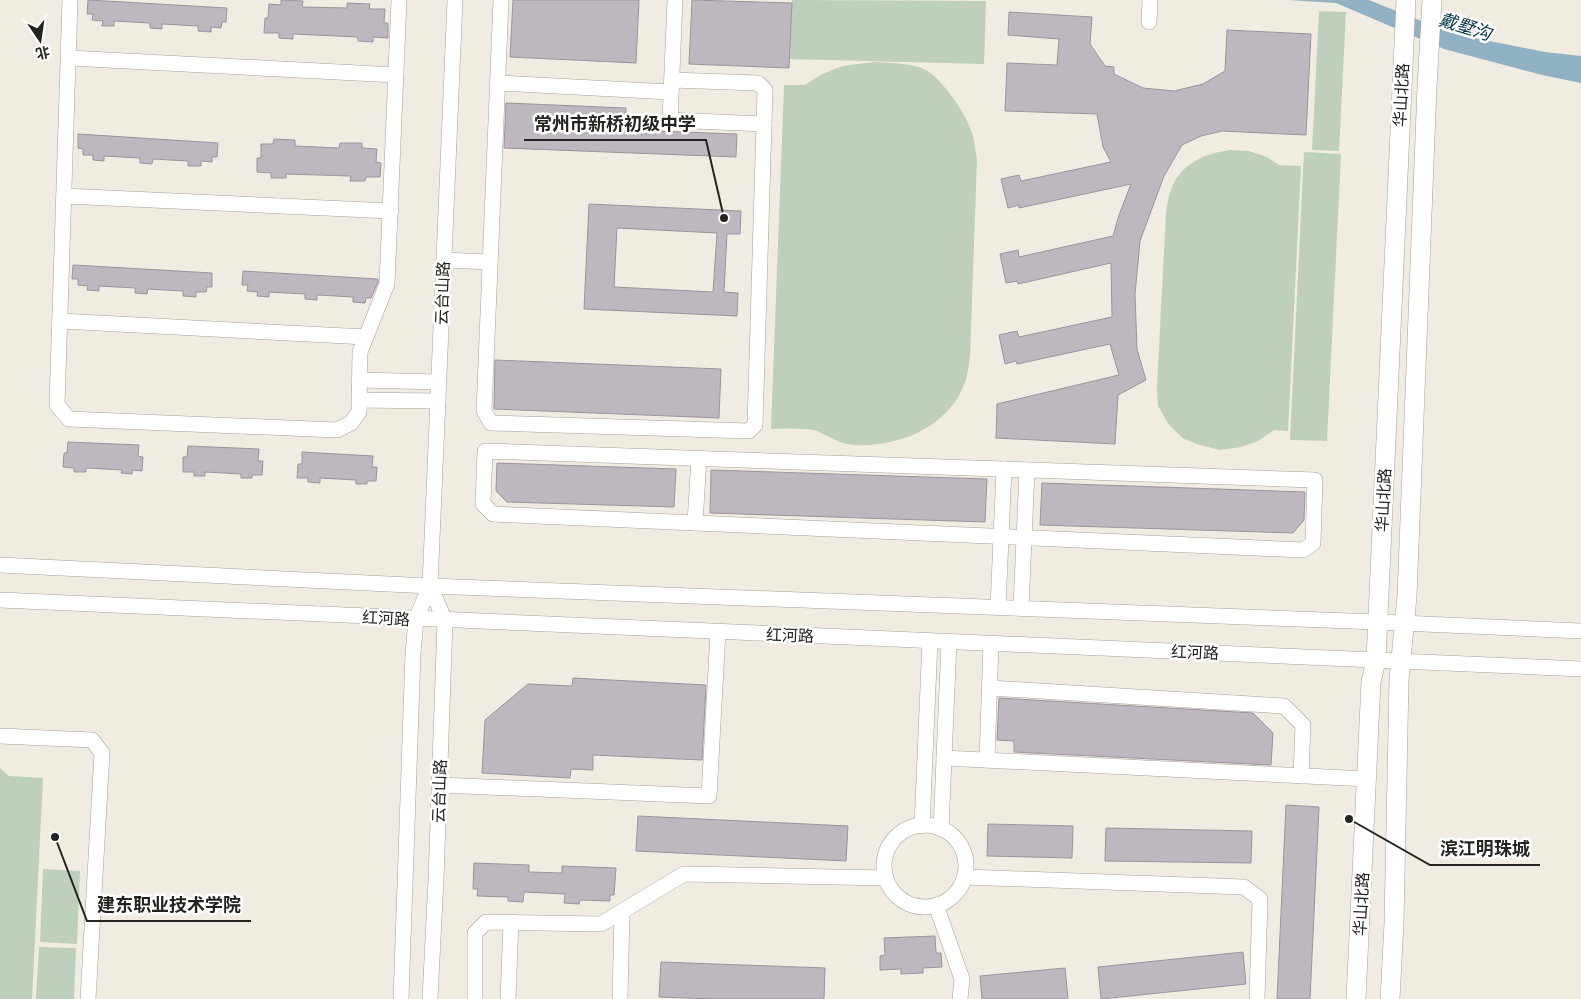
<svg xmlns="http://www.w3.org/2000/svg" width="1581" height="999" font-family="'Fira Sans','Noto Sans SC',sans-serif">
<rect width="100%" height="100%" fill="#f0ece1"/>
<!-- green -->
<g fill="#becfbd">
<polygon points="792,0 986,1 984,64 790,59"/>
<polygon points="1319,11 1346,12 1339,151 1312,150"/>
<path d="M 874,62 C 890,63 909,63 924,69 C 941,77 967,115 972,133 C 975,142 975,151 977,160 L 970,356 C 969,364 968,374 965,382 C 950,427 897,448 853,445 C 840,444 828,436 817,431 C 809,428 782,429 771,429 L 784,85 L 805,85 L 822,74 L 843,66 Z"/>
<path d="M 1231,150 L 1249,151 L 1267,157 L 1279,165 L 1301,166 L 1288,431 L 1274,430 L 1258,441 L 1241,447 L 1220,450 L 1200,445 L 1184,439 L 1169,425 L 1158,406 L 1157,386 L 1166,213 C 1167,206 1168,197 1171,190 C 1179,164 1206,153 1231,150 Z"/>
<polygon points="1304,152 1341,154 1327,441 1290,440"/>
<polygon points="0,768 9,776 43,778 32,999 0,999"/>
<polygon points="43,869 80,871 77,944 40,942"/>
<polygon points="39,947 76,948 74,999 36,999"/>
</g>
<!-- water -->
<polygon fill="#90b1c3" points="1289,0 1369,0 1446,31 1459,35 1545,52 1581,56 1581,83 1542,75 1444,49 1336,3"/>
<!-- building -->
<g fill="#bfb7c0" stroke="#9b939c" fill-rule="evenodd">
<polygon points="88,0 227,8 226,22 222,22 221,28 211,27 211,32 198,31 198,26 162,24 162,29 150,28 150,23 114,21 114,26 102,26 103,21 92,20 93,14 87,14"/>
<polygon points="281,0 303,1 302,7 347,8 347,3 370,4 369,9 385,9 384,23 388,23 388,38 373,37 373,42 358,41 358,37 293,34 293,39 279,38 279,33 264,33 265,18 268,18 269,4 281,5"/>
<polygon points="513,0 639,0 636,63 510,57"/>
<polygon points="692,0 792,3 789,68 689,64"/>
<polygon points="1009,12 1092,17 1090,44 1105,66 1114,67 1114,74 1143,88 1174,91 1203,84 1225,71 1227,30 1311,34 1306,135 1222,131 1201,136 1182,145 1164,176 1140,241 1135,294 1137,349 1146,380 1118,395 1115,444 996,438 997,404 1119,375 1110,344 1017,364 1016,361 1005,364 999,335 1017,331 1019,337 1112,317 1111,263 1018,284 1017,281 1006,283 1000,254 1018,250 1019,257 1113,236 1119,215 1131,184 1019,208 1019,205 1008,208 1001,179 1019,175 1021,181 1111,162 1103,147 1097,114 1005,111 1007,63 1057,65 1059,39 1008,35"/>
<polygon points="506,103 626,108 625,130 737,134 736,157 504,148"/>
<polygon points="78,134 218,143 217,157 212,157 212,162 201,161 201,166 188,166 188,161 153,159 152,164 140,163 140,158 104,156 104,161 93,160 93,155 83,155 83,149 78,148"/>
<polygon points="274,139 295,140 295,146 339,148 340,143 362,143 362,148 377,149 376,162 381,163 380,177 366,177 365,181 350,181 351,176 286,174 286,178 271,178 271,173 257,172 257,158 261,158 261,144 273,144"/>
<path d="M 589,204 L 741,211 L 740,234 L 727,234 L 724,292 L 738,293 L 737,316 L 584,309 ZM 617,228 L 717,233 L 713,292 L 614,287 Z"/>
<polygon points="73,265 212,273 212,287 207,287 206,292 196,292 196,297 183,296 183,291 148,289 147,294 135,293 135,288 99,286 99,291 87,290 88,286 78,285 78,279 72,279"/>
<polygon points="243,271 378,279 378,282 371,298 366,298 365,303 353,302 353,297 317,295 317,300 305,299 305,294 269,292 269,297 257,296 258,292 247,291 248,285 242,285"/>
<polygon points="495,360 721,369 719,418 494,409"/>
<polygon points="68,442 139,445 138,456 143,457 142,471 132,470 132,474 121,473 122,470 86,468 86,472 74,472 74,468 63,467 64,453 67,453"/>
<polygon points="188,446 259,449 258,461 263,461 262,475 252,475 252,478 241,478 241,474 205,472 205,476 194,476 194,472 183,472 183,457 187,457"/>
<polygon points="302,452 373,456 372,467 377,467 376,481 367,481 367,484 356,484 356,480 320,478 320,483 308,482 308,478 297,478 298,464 302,464"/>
<polygon points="497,463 676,469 674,507 507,502 496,491"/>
<polygon points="711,470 987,479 985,522 710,513"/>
<polygon points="1042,483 1305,492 1304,520 1293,533 1040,525"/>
<polygon points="573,678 706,685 702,760 593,755 593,770 571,769 570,778 482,773 485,720 528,684 572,686"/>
<polygon points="999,698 1253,713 1273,733 1271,765 1014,752 1014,741 997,740"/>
<polygon points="1286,805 1319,807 1310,999 1277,999"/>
<polygon points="638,816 848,826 846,861 636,851"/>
<polygon points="988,824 1073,826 1072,858 987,856"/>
<polygon points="1106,828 1252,831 1251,863 1105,861"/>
<polygon points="474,863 529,865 529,872 562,873 562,866 616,868 614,895 610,895 610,901 580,900 579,904 564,903 565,894 524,892 523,902 508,901 508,897 477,896 478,889 473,889"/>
<polygon points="935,936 936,953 941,953 942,967 923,968 923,973 901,974 901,969 880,970 880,956 885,955 884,938"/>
<polygon points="1243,952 1246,984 1101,999 1098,967"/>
<polygon points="661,962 825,968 824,999 714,999 659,997"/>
<polygon points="1065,968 1068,999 982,999 980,976"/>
</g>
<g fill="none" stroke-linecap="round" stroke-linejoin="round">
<defs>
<g id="minor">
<polyline points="70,0 57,405 69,419 337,430 351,423 359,412 360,352 387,284 399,0"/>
<polyline points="501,0 484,411 491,423 749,431 755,425 765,90 758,83 672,80"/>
<polyline points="675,0 670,120 764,124"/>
<polyline points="1149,22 1150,0"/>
<polyline points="69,58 396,75"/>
<polyline points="498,83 671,92"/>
<polyline points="64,196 391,211"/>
<polyline points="444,260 490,262"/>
<polyline points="60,321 366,337"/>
<polyline points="360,380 438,382"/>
<polyline points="359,400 438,401"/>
<polygon points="485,451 1315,480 1313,543 1303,550 493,514 483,504"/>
<polyline points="695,523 699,458"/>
<polyline points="0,565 430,586 1378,622 1581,631"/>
<polyline points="430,586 445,621 436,879 430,999"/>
<polyline points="0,600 1581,669"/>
<polyline points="998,607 1004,469"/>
<polyline points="1021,608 1027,470"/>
<polyline points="990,688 1284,706 1303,725 1301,776"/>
<polyline points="0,736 92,740 102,753 88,999"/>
<polyline points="944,758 1367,779"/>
<polyline points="987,760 991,644"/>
<polyline points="439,785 709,796 718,632"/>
<circle cx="925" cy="866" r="41"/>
<polyline points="922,826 930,641"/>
<polyline points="941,829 949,642"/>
<polyline points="964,877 1244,887 1260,899 1257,999"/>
<polyline points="936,905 962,979 960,999"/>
<polyline points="401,999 413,654 416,619 430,586 455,0"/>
<polyline points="475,999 475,933 486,922 601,924 684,874 886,878"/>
<polyline points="508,999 511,922"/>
<polyline points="620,999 622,912"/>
</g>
<g id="major">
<polyline points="1356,999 1371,682 1376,660 1406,0"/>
<polyline points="1390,999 1394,923 1399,680 1407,596 1427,87 1432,0"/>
</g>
</defs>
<!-- minor casing -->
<use href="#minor" stroke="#a5a197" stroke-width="16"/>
<!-- major casing -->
<use href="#major" stroke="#a5a197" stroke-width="20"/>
<!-- minor -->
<use href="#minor" stroke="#fff" stroke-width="15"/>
<!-- major -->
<use href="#major" stroke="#fff" stroke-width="19"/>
</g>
<g text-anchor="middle" stroke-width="5" stroke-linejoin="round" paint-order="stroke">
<!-- street labels -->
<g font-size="16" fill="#25231f" stroke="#fff">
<text transform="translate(1401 95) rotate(-87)" y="6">华山北路</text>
<text transform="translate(442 293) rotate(-88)" y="6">云台山路</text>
<text transform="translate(1383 500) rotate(-87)" y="6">华山北路</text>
<text transform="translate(386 618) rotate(3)" y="6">红河路</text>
<text transform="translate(790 635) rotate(2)" y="6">红河路</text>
<text transform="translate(1195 652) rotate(2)" y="6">红河路</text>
<text transform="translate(439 791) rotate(-88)" y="6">云台山路</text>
<text transform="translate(1361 904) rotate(-87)" y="6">华山北路</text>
</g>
<!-- water labels -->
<g font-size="18" font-style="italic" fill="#06354a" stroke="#fff">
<text transform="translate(1465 27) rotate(17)" y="6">戴墅沟</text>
</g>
</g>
<!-- callouts -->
<path fill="none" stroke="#25231f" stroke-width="2" d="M724 218L706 140H524M1349 819L1430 865H1540M55 837L87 921H251"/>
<g fill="#25231f" stroke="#fff" stroke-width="2">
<circle cx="724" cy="218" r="5"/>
<circle cx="1349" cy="819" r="5"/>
<circle cx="55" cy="837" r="5"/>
</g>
<g font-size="18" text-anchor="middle" font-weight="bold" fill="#25231f" stroke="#fff" stroke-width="5" stroke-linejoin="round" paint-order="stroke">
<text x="615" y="130">常州市新桥初级中学</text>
<text x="1485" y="855">滨江明珠城</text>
<text x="169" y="911">建东职业技术学院</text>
</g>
<!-- north arrow -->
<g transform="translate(40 40) rotate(167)" stroke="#ffffff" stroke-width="4" paint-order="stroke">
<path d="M0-4L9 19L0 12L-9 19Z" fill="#25231f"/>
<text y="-8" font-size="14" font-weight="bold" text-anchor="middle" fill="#25231f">北</text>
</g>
</svg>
